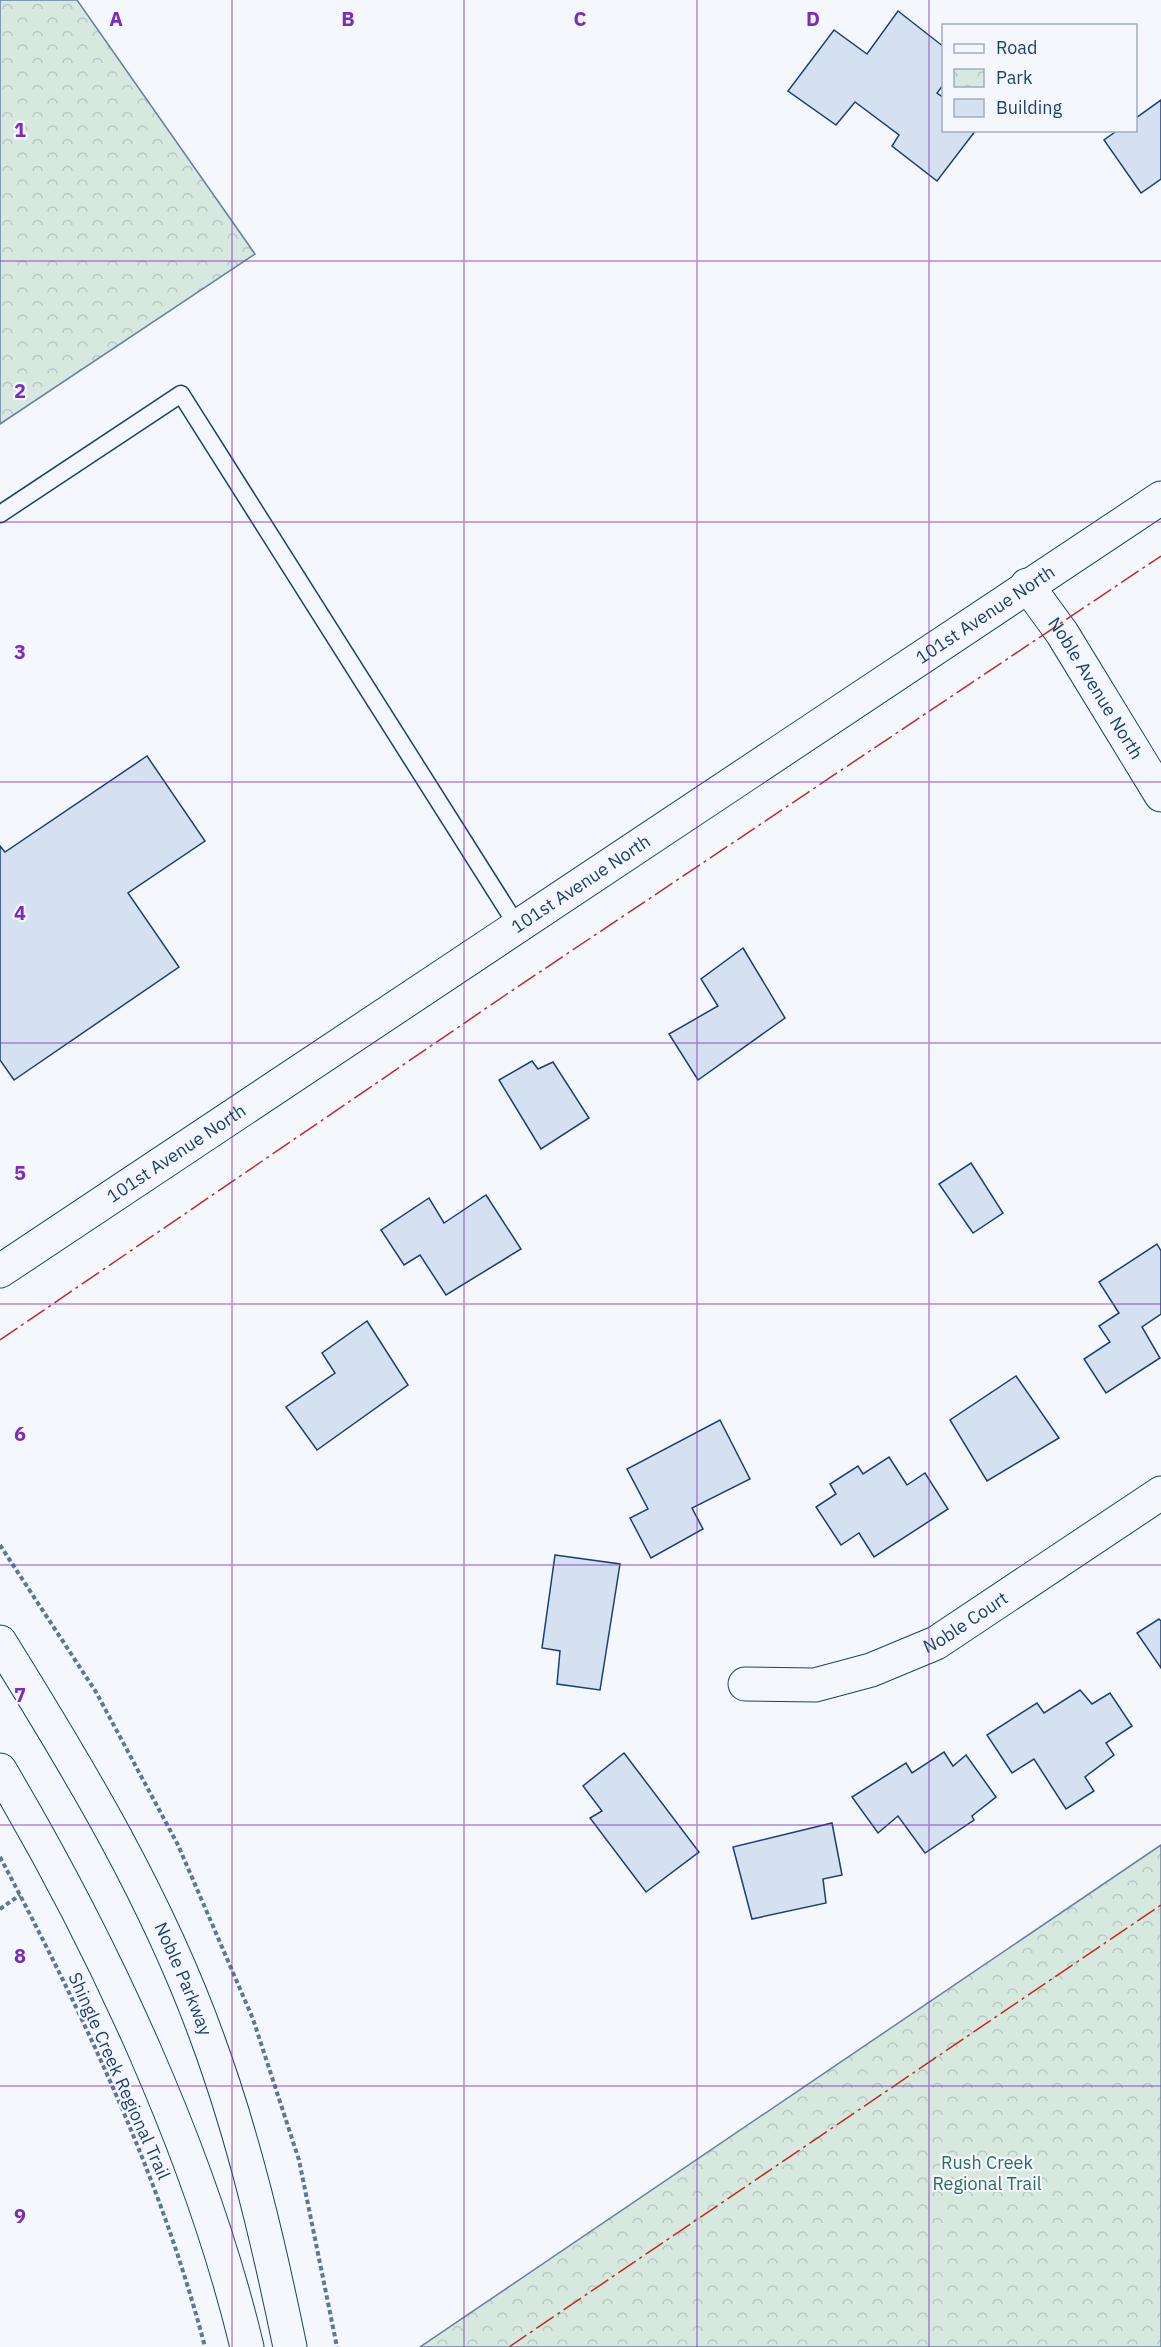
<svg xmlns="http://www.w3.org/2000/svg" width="1161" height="2347" font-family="'IBM Plex Sans',sans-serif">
<defs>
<pattern id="park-crowns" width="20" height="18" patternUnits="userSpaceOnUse" patternTransform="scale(1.5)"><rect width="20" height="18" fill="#d7e8df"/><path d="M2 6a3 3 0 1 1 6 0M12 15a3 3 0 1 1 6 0" fill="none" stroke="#b8c8c3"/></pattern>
</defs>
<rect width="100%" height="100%" fill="#f4f7fb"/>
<!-- park -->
<g fill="url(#park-crowns)" stroke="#687fa3" stroke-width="1.5">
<polygon points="0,0 77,0 255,254 0,424"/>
<polygon points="1161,1845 1161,2347 420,2347"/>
</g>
<!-- building -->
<g fill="#d5e0f0" stroke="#1d3f73" stroke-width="1.5">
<polygon points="898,11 944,47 944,84 937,93 944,98 944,130 976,130 937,181 892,146 899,135 855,102 836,125 788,91 834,30 867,54"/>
<polygon points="1161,100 1161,179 1141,193 1104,140 1118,130 1136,130 1136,118"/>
<polygon points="147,756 205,841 128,893 179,967 14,1080 0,1060 0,846 5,852"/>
<polygon points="743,948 785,1018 698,1080 669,1034 718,1006 701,979"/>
<polygon points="532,1061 538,1069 553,1062 589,1118 541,1149 499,1080"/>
<polygon points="971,1163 1003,1213 973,1233 939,1184"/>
<polygon points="486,1195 521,1249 446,1295 420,1255 404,1265 381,1230 429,1198 444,1223"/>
<polygon points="1157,1244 1161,1251 1161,1314 1142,1327 1160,1358 1106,1393 1084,1359 1110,1342 1099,1326 1119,1313 1099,1282"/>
<polygon points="367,1321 408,1385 317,1450 286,1407 335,1373 322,1353"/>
<polygon points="1016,1376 1059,1438 987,1481 950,1420"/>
<polygon points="720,1420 750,1479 692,1508 703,1529 651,1558 630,1518 648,1509 627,1469"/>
<polygon points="889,1457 907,1485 925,1473 948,1509 874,1557 859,1533 841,1545 816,1507 836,1494 830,1484 858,1466 863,1474"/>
<polygon points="555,1555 620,1564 600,1690 557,1684 560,1651 542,1648"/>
<polygon points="1159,1619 1161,1621 1161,1668 1137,1633"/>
<polygon points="1080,1690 1092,1704 1110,1693 1132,1726 1106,1743 1114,1755 1085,1777 1094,1791 1066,1809 1034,1759 1012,1773 987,1735 1037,1703 1044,1713"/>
<polygon points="944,1752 953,1766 966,1755 996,1797 972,1816 974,1820 925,1853 898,1816 878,1833 852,1797 906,1763 912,1773"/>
<polygon points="624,1753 699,1852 646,1892 590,1818 602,1811 583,1786"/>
<polygon points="832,1823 842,1875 823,1879 826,1903 752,1919 733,1847"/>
</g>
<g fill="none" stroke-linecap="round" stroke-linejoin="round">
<defs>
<polyline id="lane" points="0,514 181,394 518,927"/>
<g id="street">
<path id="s1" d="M 1027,585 L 1062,633 L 1161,795"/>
<path id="s2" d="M 745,1684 L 815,1685 L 871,1670 L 936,1643 L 1161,1493"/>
</g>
<g id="secondary">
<path id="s3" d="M 0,1271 L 1161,498"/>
<path id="s4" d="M 0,1642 C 79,1769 157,1898 208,2040 C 244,2138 269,2245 290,2347"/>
<path d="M 0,1770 C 103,1944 200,2151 247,2347"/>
</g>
</defs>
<!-- lane casing -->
<use href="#lane" stroke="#1d3f73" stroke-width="19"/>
<!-- street casing -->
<use href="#street" stroke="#1d3f73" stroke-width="35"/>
<!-- secondary casing -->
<use href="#secondary" stroke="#1d3f73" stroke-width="35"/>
<!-- path -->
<g stroke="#5e769c" stroke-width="4" stroke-dasharray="4.5 3" stroke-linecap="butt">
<polyline points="0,1545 96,1692 178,1845 253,2019 299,2160 337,2347"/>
<path d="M 0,1857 C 83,2014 160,2175 205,2347"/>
<polyline points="0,1909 20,1895"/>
</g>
<!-- lane -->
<use href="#lane" stroke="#f4f7fb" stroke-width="16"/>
<!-- street -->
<use href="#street" stroke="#f4f7fb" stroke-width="33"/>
<!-- secondary -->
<use href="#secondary" stroke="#f4f7fb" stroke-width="33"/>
<!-- power -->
<g stroke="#c62828" stroke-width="1.5" stroke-dasharray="21 4.5 3 4.5" stroke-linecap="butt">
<polyline points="0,1340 507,994 1161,556"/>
<polyline points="509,2347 1161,1905"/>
</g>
</g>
<!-- grid -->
<path fill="none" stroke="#7b2cbf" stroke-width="1.5" stroke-opacity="0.55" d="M 232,0 L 232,2347M 464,0 L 464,2347M 697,0 L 697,2347M 929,0 L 929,2347M 0,261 L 1161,261M 0,522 L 1161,522M 0,782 L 1161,782M 0,1043 L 1161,1043M 0,1304 L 1161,1304M 0,1565 L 1161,1565M 0,1825 L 1161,1825M 0,2086 L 1161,2086"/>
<g text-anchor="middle" stroke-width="4.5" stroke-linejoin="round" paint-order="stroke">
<!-- street labels -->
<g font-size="18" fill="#1d3f73" stroke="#f4f7fb">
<text dy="6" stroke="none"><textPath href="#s3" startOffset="1184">101st Avenue North</textPath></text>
<text dy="6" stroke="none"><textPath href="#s1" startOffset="124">Noble Avenue North</textPath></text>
<text dy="6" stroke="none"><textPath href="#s3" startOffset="698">101st Avenue North</textPath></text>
<text dy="6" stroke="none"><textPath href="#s3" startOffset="212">101st Avenue North</textPath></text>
<text dy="6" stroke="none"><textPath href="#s2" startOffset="234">Noble Court</textPath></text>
<text dy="6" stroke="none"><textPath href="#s4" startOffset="384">Noble Parkway</textPath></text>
<text transform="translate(119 2076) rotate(66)" y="6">Shingle Creek Regional Trail</text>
</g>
<!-- park labels -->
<g font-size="18" fill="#2c6c60" stroke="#f4f7fb">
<text x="987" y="2169">Rush Creek<tspan x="987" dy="21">Regional Trail</tspan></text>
</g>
</g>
<g font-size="20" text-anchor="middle" font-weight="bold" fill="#7b2cbf" stroke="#f4f7fb" stroke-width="4.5" stroke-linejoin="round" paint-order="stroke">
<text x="116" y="26">A</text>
<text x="348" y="26">B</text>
<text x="580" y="26">C</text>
<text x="813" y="26">D</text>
<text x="20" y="137">1</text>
<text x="20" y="398">2</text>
<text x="20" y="659">3</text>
<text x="20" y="920">4</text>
<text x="20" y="1180">5</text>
<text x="20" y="1441">6</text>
<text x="20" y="1702">7</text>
<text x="20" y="1963">8</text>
<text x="20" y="2223">9</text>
</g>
<!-- legend -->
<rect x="942" y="24" width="195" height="108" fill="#f4f7fb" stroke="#9eadc5" stroke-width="1.5"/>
<rect x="954" y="44" width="30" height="9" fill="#f4f7fb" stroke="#9eadc5" stroke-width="1.5"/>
<text x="996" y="54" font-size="18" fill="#1d3f73">Road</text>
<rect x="954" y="69" width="30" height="18" fill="url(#park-crowns)" stroke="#9eadc5" stroke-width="1.5"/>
<text x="996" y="84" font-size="18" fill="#1d3f73">Park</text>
<rect x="954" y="99" width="30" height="18" fill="#d5e0f0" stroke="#9eadc5" stroke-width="1.5"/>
<text x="996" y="114" font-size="18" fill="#1d3f73">Building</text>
</svg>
